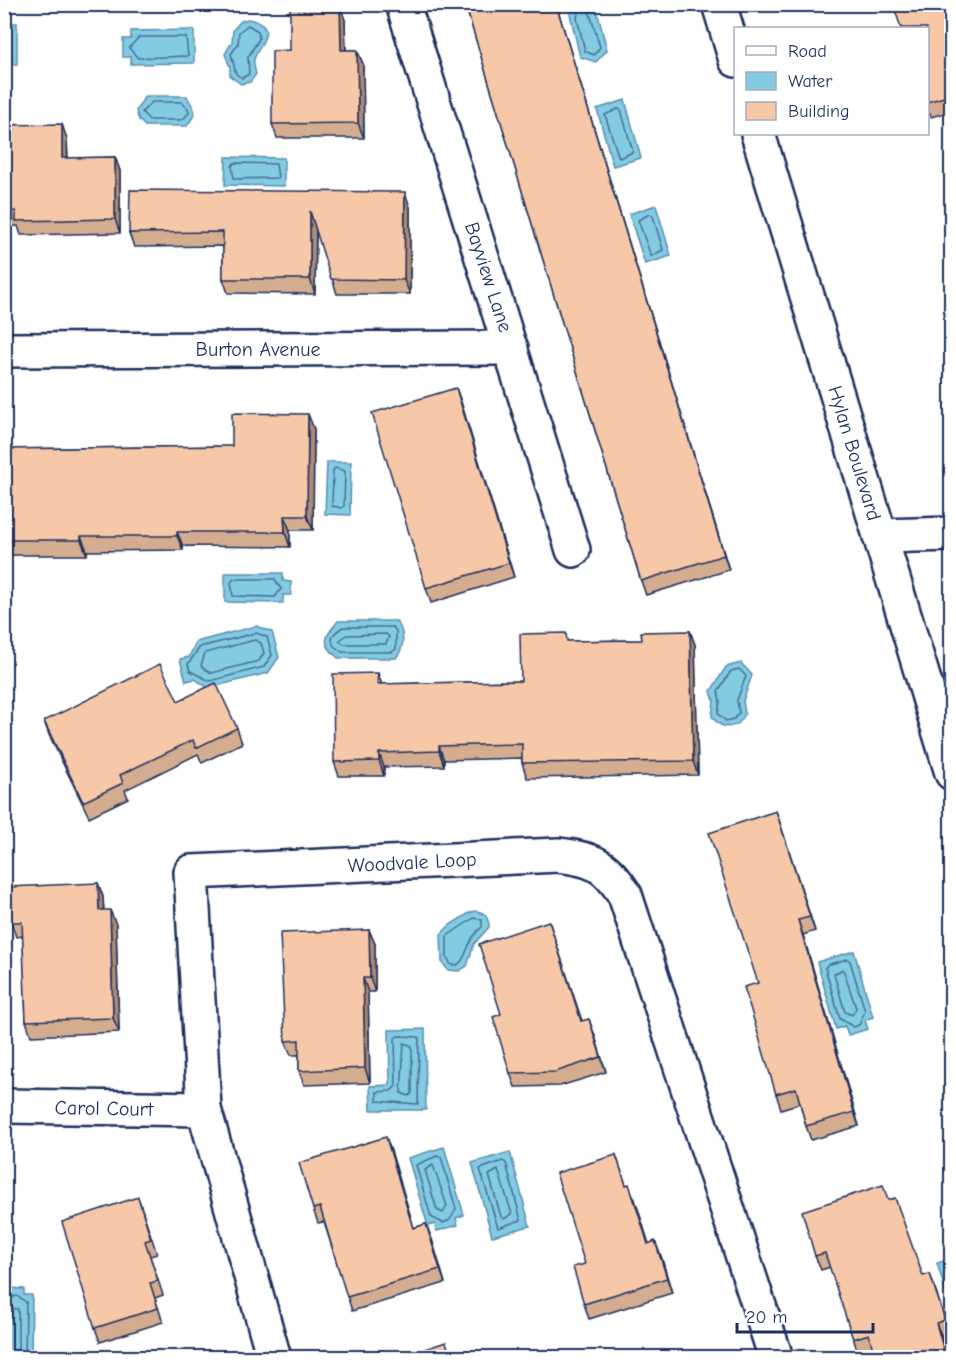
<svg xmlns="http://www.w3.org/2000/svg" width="956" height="1362" font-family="'Comic Neue',sans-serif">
<rect width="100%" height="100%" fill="#fff"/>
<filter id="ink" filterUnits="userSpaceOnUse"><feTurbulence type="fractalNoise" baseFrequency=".0167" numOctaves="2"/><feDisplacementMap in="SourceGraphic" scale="12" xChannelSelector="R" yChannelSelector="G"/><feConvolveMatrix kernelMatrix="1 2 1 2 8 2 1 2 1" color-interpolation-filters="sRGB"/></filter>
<g filter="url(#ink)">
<!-- water -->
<g fill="#83cbe3" stroke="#598dae" stroke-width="1.5">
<polygon points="578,4 596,7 607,50 596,62 580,57 570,14"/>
<path d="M 248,19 C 282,27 257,45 254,60 C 253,65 255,70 256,74 L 250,82 L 241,84 L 230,76 L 230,67 L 225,54 L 232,42 L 233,30 L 241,21 Z"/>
<polygon points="4,23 17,23 17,64 5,64"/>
<polygon points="194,30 194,63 131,64 131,57 123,57 123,39 131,39 131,31"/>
<path d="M 145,96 L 187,96 C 194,112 200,108 187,126 L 145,126 L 139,120 L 136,111 Z"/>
<polygon points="625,100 641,158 613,166 597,109"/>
<polygon points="226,157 284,158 284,186 225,185"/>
<polygon points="656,205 671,256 645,264 629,214"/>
<polygon points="327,462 351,462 350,515 325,514"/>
<polygon points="225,573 283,573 283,581 291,582 291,595 283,595 283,603 225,602"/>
<path d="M 338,621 L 396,621 C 405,632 405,647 396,658 L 338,658 C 320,642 325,637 338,621 Z"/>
<polygon points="256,626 272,632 279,657 268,673 208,688 195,679 186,681 180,659 189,657 196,642"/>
<path d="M 741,663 L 752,675 L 743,701 L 745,714 C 738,730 721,731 712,716 L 714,701 L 711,691 L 726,667 Z"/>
<path d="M 471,912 C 482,909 489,916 489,927 L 474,944 L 467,966 L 459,971 L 448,970 L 442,962 L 441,934 L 450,925 Z"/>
<polygon points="854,951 873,1017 865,1020 868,1029 848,1035 845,1026 836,1029 817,962"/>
<polygon points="425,1029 426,1110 371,1110 370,1086 390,1085 389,1030"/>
<polygon points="444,1147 464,1215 456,1218 458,1225 437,1231 435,1224 428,1226 408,1158"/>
<polygon points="510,1152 530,1226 492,1236 472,1163"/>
<polygon points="951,1259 952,1259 951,1310 937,1263"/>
<polygon points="10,1288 24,1289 24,1295 32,1295 31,1357 5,1356 5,1295 10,1294"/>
</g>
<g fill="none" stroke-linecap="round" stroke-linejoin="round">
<!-- shore -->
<g stroke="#456d93" stroke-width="1.5">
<polyline points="580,4 577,18 585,51 594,55 600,47 587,4"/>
<polygon points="248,25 258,31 259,39 248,57 249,74 242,78 236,74 231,54 238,44 239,32"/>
<polygon points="139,37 186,37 188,56 138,58 129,48"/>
<polygon points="152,102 181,102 188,108 189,113 182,120 149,120 142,112"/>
<polygon points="618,109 621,110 633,152 619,158 605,115"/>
<polygon points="234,163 276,164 278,178 234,179 232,166"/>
<polygon points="650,214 653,216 663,250 651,256 638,220"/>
<polygon points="335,468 345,471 344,506 342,508 332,506 333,471"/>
<polygon points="234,579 275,579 281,589 275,597 233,596 231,582"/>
<path d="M 343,627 L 393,627 L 396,631 L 396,649 L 392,652 L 342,652 L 334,646 C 329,636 335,632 343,627 Z"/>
<polygon points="256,633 267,637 272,655 264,667 210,681 190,671 188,664 200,647"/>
<polygon points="386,634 389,637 386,644 344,644 339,641 346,635"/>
<polygon points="255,640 261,643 264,653 259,661 211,673 201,666 205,653"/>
<polygon points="739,669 746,676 737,700 739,713 734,719 726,721 718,714 720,701 718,691 731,671"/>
<path d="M 474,918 L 482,920 L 482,927 C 466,939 468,959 457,965 L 451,965 L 447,957 L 447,936 Z"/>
<polygon points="847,959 850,961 865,1011 859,1025 854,1027 840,1019 825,968 827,965"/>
<polygon points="843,969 856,1008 852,1015 845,1012 834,974"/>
<polygon points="398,1036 419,1037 418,1104 377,1101 377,1092 391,1091 396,1086 395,1038"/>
<polygon points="404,1043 412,1046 412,1093 409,1096 401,1093"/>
<polygon points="437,1156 441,1157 456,1209 450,1220 443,1223 431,1217 416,1165"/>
<polygon points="503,1161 506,1163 521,1220 498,1228 480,1169"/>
<polygon points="433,1165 447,1206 443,1213 437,1210 425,1170"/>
<polygon points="498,1170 512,1214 504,1219 501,1217 489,1175"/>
<polyline points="4,1300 17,1296 26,1302 25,1358"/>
<polyline points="4,1308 18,1309 18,1358"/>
</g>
<defs>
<g id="minor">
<polyline points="403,4 573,550"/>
<polyline points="4,350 511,348"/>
<polyline points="880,536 952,534"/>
<polyline points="4,1106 204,1109"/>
<path d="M 274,1358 L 204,1109 L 191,872 L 558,855 C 593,859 606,864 625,895 L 776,1358"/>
</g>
<g id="primary">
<polyline points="719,4 736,60"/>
<polyline points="758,134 952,773"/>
</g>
</defs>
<!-- minor casing -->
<use href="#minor" stroke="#1b2f5e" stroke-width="38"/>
<!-- primary casing -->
<use href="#primary" stroke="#1b2f5e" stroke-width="38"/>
<!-- minor -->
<use href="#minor" stroke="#fff" stroke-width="33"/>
<!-- primary -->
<use href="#primary" stroke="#fff" stroke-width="33"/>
</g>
<!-- wall -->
<g fill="#d4ac90" stroke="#1b2f5e" stroke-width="1.5">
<polygon points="465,4 556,4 729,570 646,595 641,581"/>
<polygon points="951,4 951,111 931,117 930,114 927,115 927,28"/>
<polygon points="345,20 346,50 357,50 363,64 364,138 277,138 272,124 290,50"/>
<polygon points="4,125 67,139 68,158 115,157 120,171 120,233 21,235 18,226 4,226"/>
<polygon points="410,207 410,294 337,294 316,228 315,294 228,293 223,279 223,246 134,247 129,233"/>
<polygon points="456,388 461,402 514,577 431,603 426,588"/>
<polygon points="314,429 313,530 290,530 290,547 183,546 183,550 87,551 87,555 4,555 4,449 232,446"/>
<polygon points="690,631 695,645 698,775 527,778 522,763 522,758 444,760 444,766 384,767 384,776 339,776 334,762 382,684 521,681 569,641 642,640"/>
<polygon points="178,701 237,728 242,743 202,763 198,754 125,790 128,798 89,817 49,735 44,721"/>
<polygon points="776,811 815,931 803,935 859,1126 811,1140 806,1126 800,1103 781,1109 776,1094 758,983"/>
<polygon points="98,883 103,897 104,910 116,924 119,1032 31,1036 26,1021 23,936 16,937 11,922"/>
<polygon points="549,921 582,1021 594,1033 606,1072 560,1086 515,1087 510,1073 501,1014"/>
<polygon points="369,930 375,944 375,992 368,992 370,1083 304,1085 299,1071 299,1055 291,1055 285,1041"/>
<polygon points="391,1151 414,1228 426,1224 445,1283 352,1311 324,1222 318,1223 313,1209"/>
<polygon points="616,1155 626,1185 635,1199 649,1244 661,1256 672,1293 589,1319 584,1304 585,1264"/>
<polygon points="138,1197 157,1254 150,1256 163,1295 155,1298 163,1322 100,1342 95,1328"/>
<polygon points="888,1200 923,1276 930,1274 950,1334 942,1337 947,1358 875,1358 873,1349 858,1353 830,1267 821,1270 815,1256"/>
</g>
<!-- shaded-wall -->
<g fill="#ad8c75" stroke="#1b2f5e" stroke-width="1.5">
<polygon points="556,4 729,570 724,555"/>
<polygon points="340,5 345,20 346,65 341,50"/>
<polygon points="357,50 363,64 364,138 358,123"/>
<polygon points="62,124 67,139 68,173 62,158"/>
<polygon points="115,157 120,171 120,233 115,219"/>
<polygon points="405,192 410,207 410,294 404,280"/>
<polygon points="310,211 316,225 315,294 310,279"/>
<polygon points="456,388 461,402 514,577 509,563"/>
<polygon points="308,414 314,429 313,530 307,516"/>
<polygon points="284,516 290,530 290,547 285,532"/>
<polygon points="177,532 183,546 183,550 177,536"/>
<polygon points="81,536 87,551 87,555 81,540"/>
<polygon points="690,631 695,645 698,775 693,761"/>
<polygon points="378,673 383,688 377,684"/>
<polygon points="439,746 444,760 444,766 439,751"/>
<polygon points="379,753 384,767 384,776 379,761"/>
<polygon points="776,811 781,826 815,931 810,917"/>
<polygon points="98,883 103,897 104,924 99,910"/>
<polygon points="110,910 116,924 119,1032 113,1018"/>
<polygon points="798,920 803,935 859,1126 854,1112"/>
<polygon points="369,930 375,944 375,992 370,978"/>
<polygon points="363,978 368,992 370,1083 365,1068"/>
<polygon points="589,1019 594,1033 606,1072 601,1057"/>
<polygon points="386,1137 391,1151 418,1242 413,1228"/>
<polygon points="426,1224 432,1239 445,1283 440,1269"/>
<polygon points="655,1241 661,1256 672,1293 667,1278"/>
<polygon points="936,1323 942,1337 947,1358 946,1358"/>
</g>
<!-- building -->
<g fill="#f7c8a7" stroke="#1b2f5e" stroke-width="1.5">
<polygon points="465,4 556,4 724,555 641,581"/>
<polygon points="893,4 951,4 951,95 927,102 927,28 901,28"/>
<polygon points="290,5 340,5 341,50 357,50 358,123 272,124 272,51 290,50"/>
<polygon points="62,124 62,158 115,157 115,219 16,221 16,211 4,212 4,125"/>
<polygon points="130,190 405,192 404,280 331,279 310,211 310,279 223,279 223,232 129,233"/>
<polygon points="456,388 509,563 426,588 372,413"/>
<polygon points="232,413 308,414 307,516 284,516 285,532 177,532 177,536 81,536 81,540 4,540 4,449 232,446"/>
<polygon points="690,631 693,761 522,763 522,744 439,746 439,751 379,753 379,761 334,762 333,674 378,673 377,684 521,681 520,634 566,633 567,641 642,640 641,632"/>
<polygon points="160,664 178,701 216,683 237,728 196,748 193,740 120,775 123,783 83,802 44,721"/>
<polygon points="776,811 810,917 798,920 854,1112 806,1126 796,1088 776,1094 744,987 758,983 709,833"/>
<polygon points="98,883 99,910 110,910 113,1018 26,1021 22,922 11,922 9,887"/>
<polygon points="549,921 581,1021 589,1019 601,1057 555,1072 510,1073 493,1017 501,1014 479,944"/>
<polygon points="369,930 370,978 363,978 365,1068 299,1071 299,1040 285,1041 280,933"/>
<polygon points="386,1137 413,1228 426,1224 440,1269 347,1297 320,1207 313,1209 299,1163"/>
<polygon points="616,1155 626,1185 629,1184 648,1244 655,1241 667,1278 584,1304 573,1267 585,1264 556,1173"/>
<polygon points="883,1185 888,1200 895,1198 923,1276 930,1274 945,1320 936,1323 946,1358 875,1358 869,1334 853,1339 825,1253 815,1256 802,1211"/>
<polygon points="138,1197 151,1239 145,1241 158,1281 150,1283 158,1308 95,1328 62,1222"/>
<polygon points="446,1342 451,1358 406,1358 406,1355"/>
</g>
</g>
<g text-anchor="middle" stroke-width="4.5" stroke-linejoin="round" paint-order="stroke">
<!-- street labels -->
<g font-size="20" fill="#1b2f5e" stroke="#fff">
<text transform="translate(489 277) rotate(72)" y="7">Bayview Lane</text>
<text x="258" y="356">Burton Avenue</text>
<text transform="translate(855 453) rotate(73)" y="7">Hylan Boulevard</text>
<text transform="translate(412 862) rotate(-3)" y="7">Woodvale Loop</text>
<text transform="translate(104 1108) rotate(1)" y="7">Carol Court</text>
</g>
</g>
<!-- margin -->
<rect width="956" height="1362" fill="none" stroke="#fff" stroke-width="24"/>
<rect x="12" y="12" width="932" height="1338" fill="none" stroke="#1b2f5e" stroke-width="2" filter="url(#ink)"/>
<!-- legend -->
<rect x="734" y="27" width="195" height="108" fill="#ffffff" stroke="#a4acbf" stroke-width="1.5"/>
<rect x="746" y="46" width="30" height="9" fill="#ffffff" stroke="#a4acbf" stroke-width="1.5"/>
<text x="788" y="57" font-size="18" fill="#1b2f5e">Road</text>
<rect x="746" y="72" width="30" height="18" fill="#83cbe3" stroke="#a4acbf" stroke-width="1.5"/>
<text x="788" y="87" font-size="18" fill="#1b2f5e">Water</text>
<rect x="746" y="102" width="30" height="18" fill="#f7c8a7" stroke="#a4acbf" stroke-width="1.5"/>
<text x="788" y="117" font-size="18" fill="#1b2f5e">Building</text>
<!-- scale -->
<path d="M737 1323v9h136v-9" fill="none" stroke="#1b2f5e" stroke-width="3"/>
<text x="746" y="1323" font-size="18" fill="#1b2f5e" stroke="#ffffff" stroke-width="4.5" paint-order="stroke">20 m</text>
</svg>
